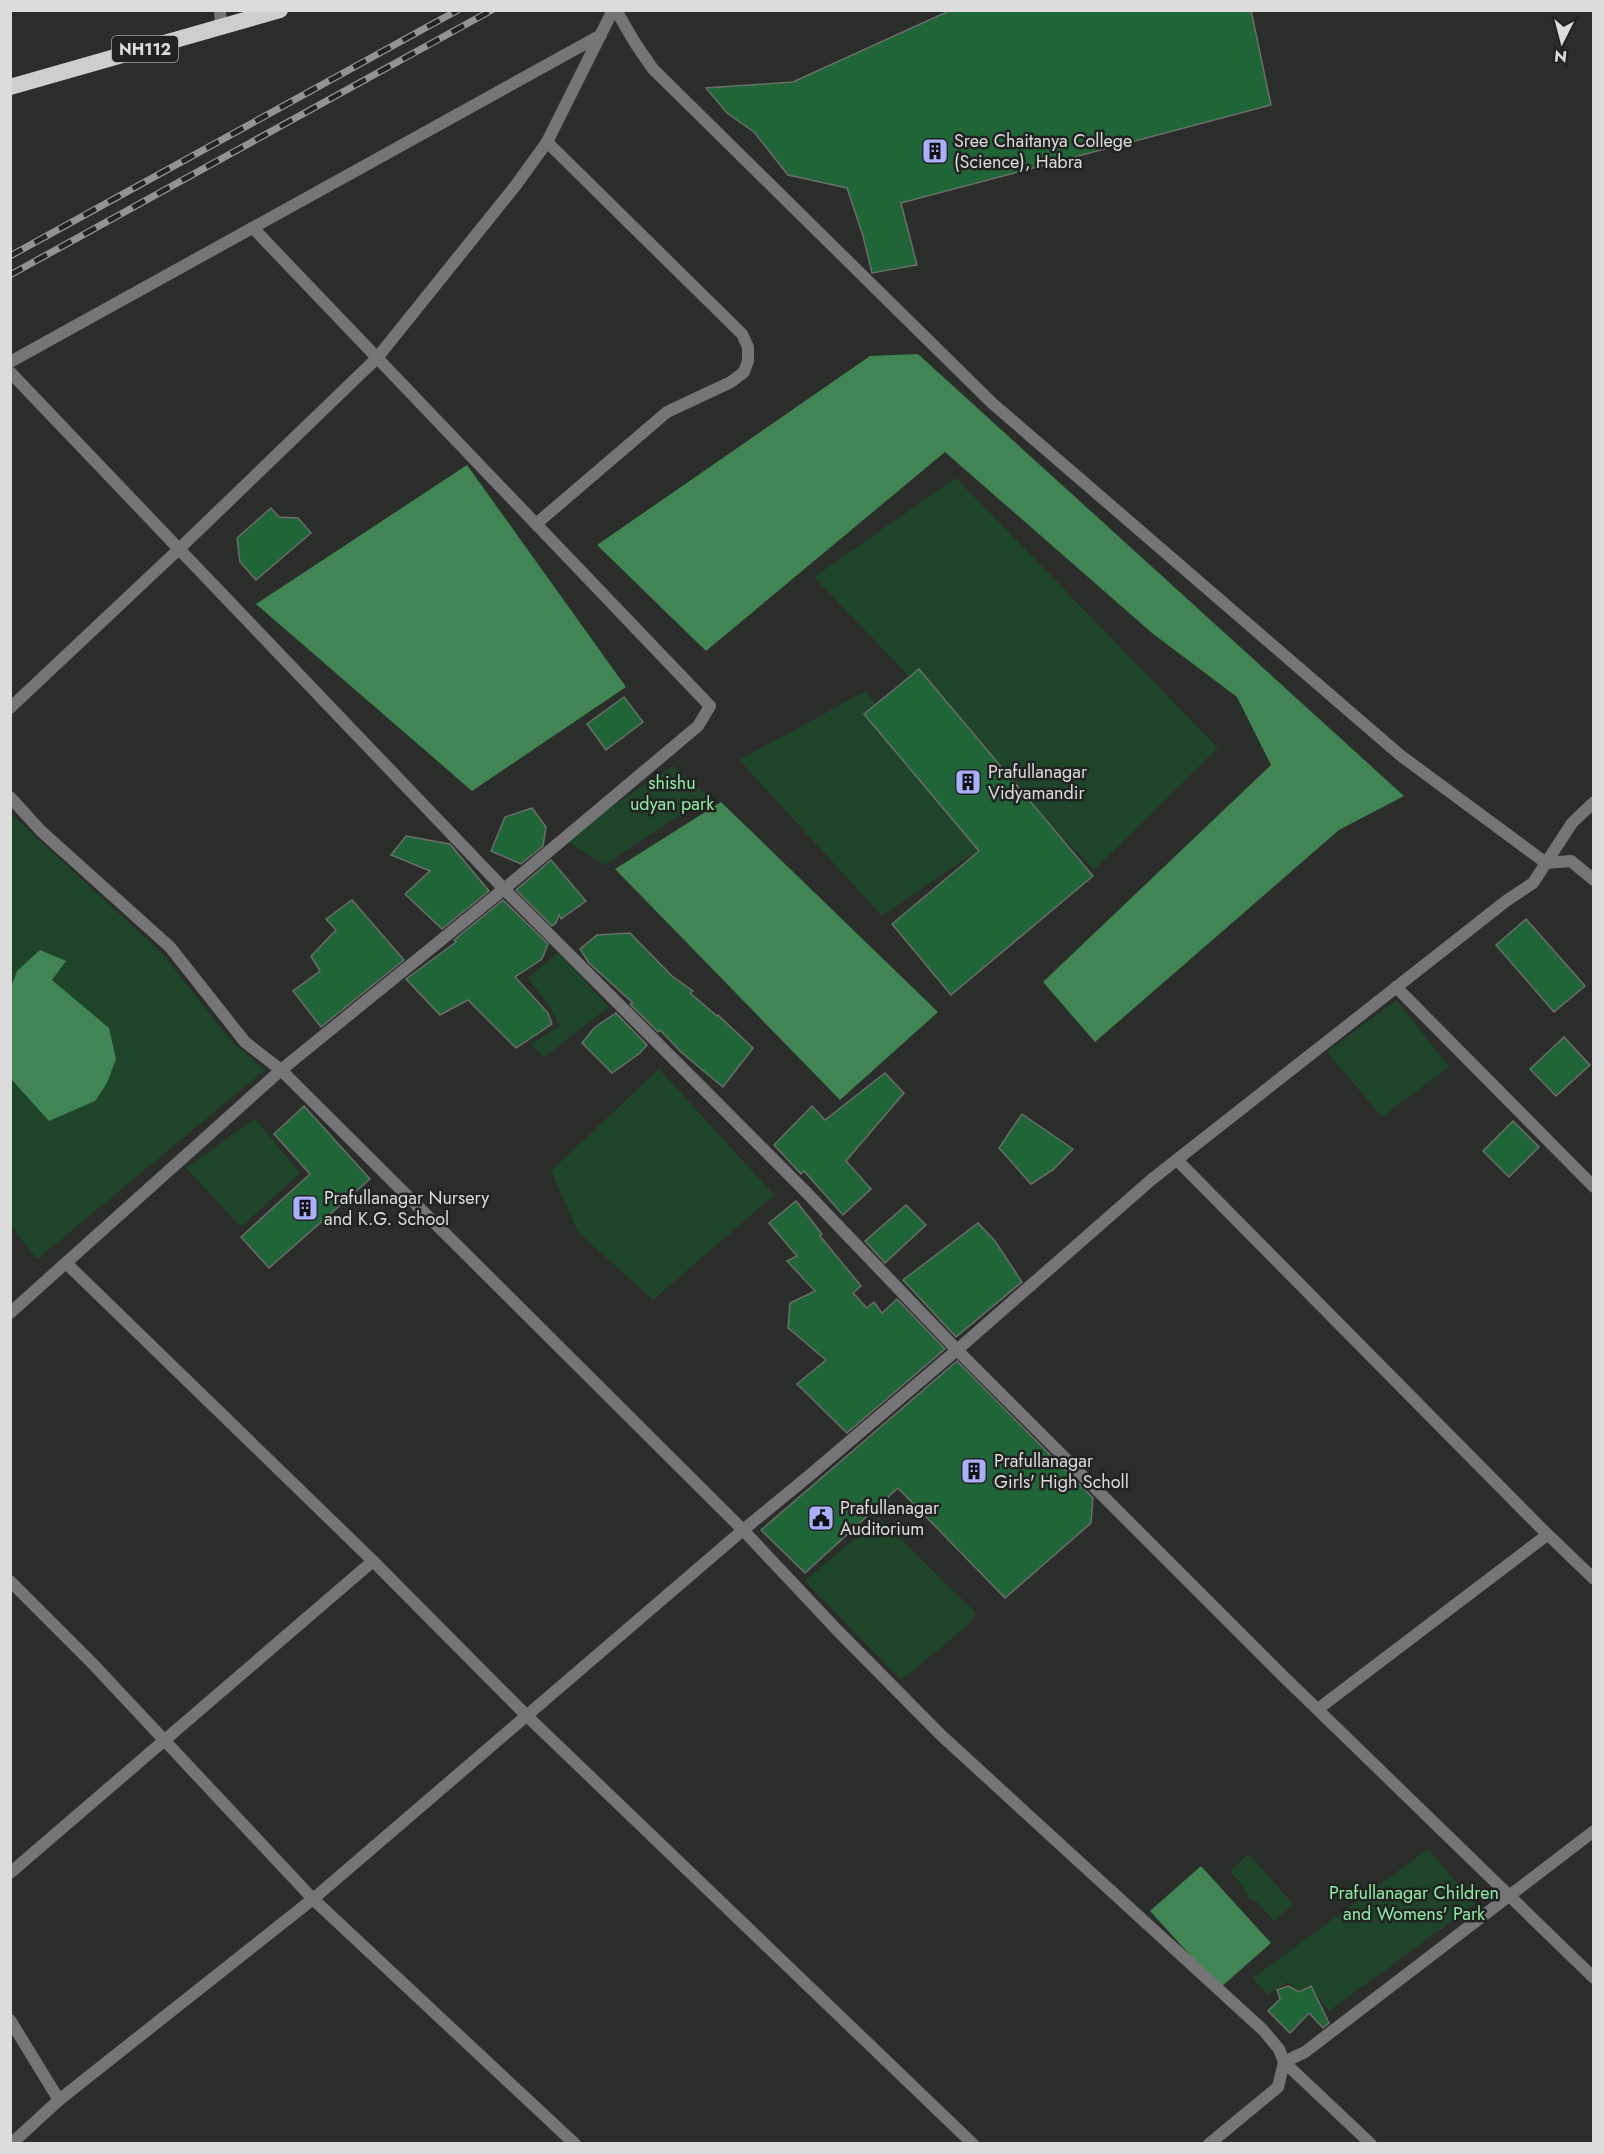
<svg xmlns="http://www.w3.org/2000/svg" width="1604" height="2154" font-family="Jost,sans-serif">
<rect width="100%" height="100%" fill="#2b2d2b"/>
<!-- green -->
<g fill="#1e4429">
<polygon points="956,478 1218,748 1094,870 814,577"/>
<polygon points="866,691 977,851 882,916 739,760"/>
<polygon points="673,766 709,796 604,865 564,839"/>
<polygon points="10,813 161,952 231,1041 265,1070 37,1259 11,1226"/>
<polygon points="558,952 609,1007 544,1057 531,1044 560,1026 548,1004 528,978"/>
<polygon points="1396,1000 1449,1067 1382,1117 1327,1052"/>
<polygon points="659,1069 774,1195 653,1300 578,1232 551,1171"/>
<polygon points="255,1119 300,1173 241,1227 186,1168"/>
<polygon points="879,1518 976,1613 969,1624 901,1680 805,1581"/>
<polygon points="1428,1849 1475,1904 1329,2011 1308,1985 1299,1992 1288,1982 1267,1995 1253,1978"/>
<polygon points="1249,1854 1293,1904 1274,1921 1257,1902 1249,1899 1241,1884 1230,1871"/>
</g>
<!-- water -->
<g fill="#418554">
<polygon points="918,354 1404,796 1339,830 1095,1042 1043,982 1271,765 1237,697 1152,633 945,452 706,651 597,545 870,356"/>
<polygon points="467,465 626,687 472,791 256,604"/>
<polygon points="721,802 938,1012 840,1100 615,869"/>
<polygon points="40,950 66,961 52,980 109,1028 116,1059 107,1083 95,1101 49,1121 11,1079 11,987 17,971"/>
<polygon points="1201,1866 1271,1943 1220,1988 1150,1911"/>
</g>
<!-- building -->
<g fill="#1f6537" stroke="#6b6d6b" stroke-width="1.5">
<polygon points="951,10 1251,10 1271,105 901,203 917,265 872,273 863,236 847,188 788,175 754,132 727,113 706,88 793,82"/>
<polygon points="271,508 279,517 298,518 311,533 256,580 240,562 237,538"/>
<polygon points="919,669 1093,876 951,995 892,924 979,851 864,714"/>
<polygon points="624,697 643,722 606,750 587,724"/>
<polygon points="532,808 546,827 543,846 521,864 491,851 505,817"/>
<polygon points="406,836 450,844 489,891 442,929 405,894 430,871 391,855"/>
<polygon points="551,860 586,901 561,919 559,915 556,923 552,926 516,890"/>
<polygon points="352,900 404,960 321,1027 293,991 320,971 311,956 336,930 326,919"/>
<polygon points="503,900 548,944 542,959 515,977 548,1013 552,1024 516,1048 468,1000 440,1015 406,979 456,942 454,940"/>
<polygon points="1526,919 1585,986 1554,1012 1496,945"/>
<polygon points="630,933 672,976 693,991 690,993 717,1016 718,1015 753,1048 723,1087 682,1053 660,1030 658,1032 630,1004 633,1003 589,963 580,949 597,935"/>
<polygon points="616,1013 647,1045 640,1053 612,1073 582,1043 595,1027"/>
<polygon points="1564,1037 1590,1065 1556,1096 1530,1069"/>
<polygon points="885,1073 904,1093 846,1161 871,1189 843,1215 804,1171 801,1174 774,1145 812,1106 825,1120"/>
<polygon points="304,1106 370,1179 269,1268 241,1237 310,1174 274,1134"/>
<polygon points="1022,1114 1073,1149 1053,1170 1031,1184 999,1148"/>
<polygon points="1513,1121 1539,1147 1509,1177 1483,1151"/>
<polygon points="796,1201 822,1234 820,1236 861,1286 853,1293 867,1308 874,1302 882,1313 897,1299 945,1349 847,1433 797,1384 826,1360 788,1328 790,1303 815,1291 787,1261 797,1256 769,1223"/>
<polygon points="906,1205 926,1225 885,1263 865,1241"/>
<polygon points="978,1223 995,1241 1022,1282 956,1337 903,1280"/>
<polygon points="957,1361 1093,1498 1091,1523 1005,1598 898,1488 805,1573 761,1530"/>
<polygon points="1288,1986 1299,1992 1311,1986 1329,2023 1323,2028 1309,2013 1290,2033 1268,2011 1280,1999 1277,1990"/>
</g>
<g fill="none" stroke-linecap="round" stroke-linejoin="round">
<!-- minor -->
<g stroke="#757577" stroke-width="12">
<polyline points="220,10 221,27"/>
<polyline points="613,10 547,142 516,185 377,358 179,549 504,889 805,1191 957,1350 1151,1180 1506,901 1533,883 1572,823 1594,802"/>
<polyline points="616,10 635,43 653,69 992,403 1400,755 1546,863 1571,861 1594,880"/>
<polyline points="10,362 601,35"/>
<polyline points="10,372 179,549 10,708"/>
<polyline points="536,524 667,412 731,382 744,372 748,361 748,347 742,334 547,142"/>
<polyline points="10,797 41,831 170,947 245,1042 281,1070 743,1530 838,1631 942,1736 1263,2030 1279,2049 1284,2062 1278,2087 1209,2144"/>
<polyline points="1396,987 1594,1187"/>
<polyline points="1177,1160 1540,1527 1594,1579"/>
<polyline points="66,1263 373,1561 527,1716 973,2144"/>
<polyline points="10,1313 281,1070 504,889 698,726 710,706 253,228"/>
<polyline points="10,1581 92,1663 313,1899 575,2144"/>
<polyline points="1318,1709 1547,1535"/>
<polyline points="10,1873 373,1561"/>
<polyline points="10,2020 59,2100"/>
<polyline points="11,2144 59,2100 313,1899 743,1530 810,1475 957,1350 1282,1675 1594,1978"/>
<polyline points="1371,2144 1284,2062 1305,2052 1594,1831"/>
</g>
<!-- trunk -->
<polyline stroke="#ccced0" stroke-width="16" points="10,87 280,10"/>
<defs>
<g id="rail">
<polyline points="10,256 458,10"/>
<polyline points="10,275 492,10"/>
</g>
</defs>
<!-- rail casing -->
<use href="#rail" stroke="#929392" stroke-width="7"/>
<!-- rail -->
<use href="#rail" stroke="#212322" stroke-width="4.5" stroke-dasharray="14" stroke-linecap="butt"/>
</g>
<!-- icons -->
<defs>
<symbol id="building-square" viewBox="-11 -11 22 22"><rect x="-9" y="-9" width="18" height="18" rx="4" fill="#aaaffb" stroke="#212322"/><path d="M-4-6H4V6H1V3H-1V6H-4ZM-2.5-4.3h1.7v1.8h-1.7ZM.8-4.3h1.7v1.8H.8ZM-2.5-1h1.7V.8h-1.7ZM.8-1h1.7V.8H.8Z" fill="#111"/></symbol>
<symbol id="civic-square" viewBox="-11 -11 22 22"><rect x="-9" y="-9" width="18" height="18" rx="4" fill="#aaaffb" stroke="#212322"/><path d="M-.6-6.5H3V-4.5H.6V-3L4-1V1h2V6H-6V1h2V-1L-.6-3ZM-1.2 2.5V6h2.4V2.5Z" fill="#111"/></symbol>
</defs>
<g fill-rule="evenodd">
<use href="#building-square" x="920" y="136" width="30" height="30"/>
<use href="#building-square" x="953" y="767" width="30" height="30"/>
<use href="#building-square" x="290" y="1193" width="30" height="30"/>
<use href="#building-square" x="959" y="1456" width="30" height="30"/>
<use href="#civic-square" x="806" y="1503" width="30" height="30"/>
</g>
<g text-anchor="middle" stroke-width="5" stroke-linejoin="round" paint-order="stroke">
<!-- shield labels -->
<rect fill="#212322" stroke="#a3a4a4" stroke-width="1.5" x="112" y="36" width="66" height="26" rx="4.5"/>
<g font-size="16" font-weight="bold" fill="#dbdcdb">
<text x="145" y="55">NH112</text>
</g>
<!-- poi labels -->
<g font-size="18" fill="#dbdcdb" stroke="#212322" text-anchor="start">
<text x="954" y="147">Sree Chaitanya College<tspan x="954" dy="21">(Science), Habra</tspan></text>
<text x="988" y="778">Prafullanagar<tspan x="988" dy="21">Vidyamandir</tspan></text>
<text x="324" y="1204">Prafullanagar Nursery<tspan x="324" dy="21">and K.G. School</tspan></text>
<text x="994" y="1467">Prafullanagar<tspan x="994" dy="21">Girls' High Scholl</tspan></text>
<text x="840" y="1514">Prafullanagar<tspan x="840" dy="21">Auditorium</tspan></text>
</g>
<!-- park labels -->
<g font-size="18" fill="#8deba5" stroke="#212322">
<text x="672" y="789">shishu<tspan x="672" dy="21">udyan park</tspan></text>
<text x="1414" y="1899">Prafullanagar Children<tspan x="1414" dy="21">and Womens' Park</tspan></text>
</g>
</g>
<!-- border -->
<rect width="1604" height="2154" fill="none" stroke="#dbdcdb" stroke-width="24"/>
<!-- north arrow -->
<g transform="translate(1562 42) rotate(186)" stroke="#212322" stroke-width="4.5" paint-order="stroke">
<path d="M0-4.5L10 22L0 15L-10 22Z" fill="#dbdcdb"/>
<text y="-9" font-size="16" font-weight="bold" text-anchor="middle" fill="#dbdcdb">N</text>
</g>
</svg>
